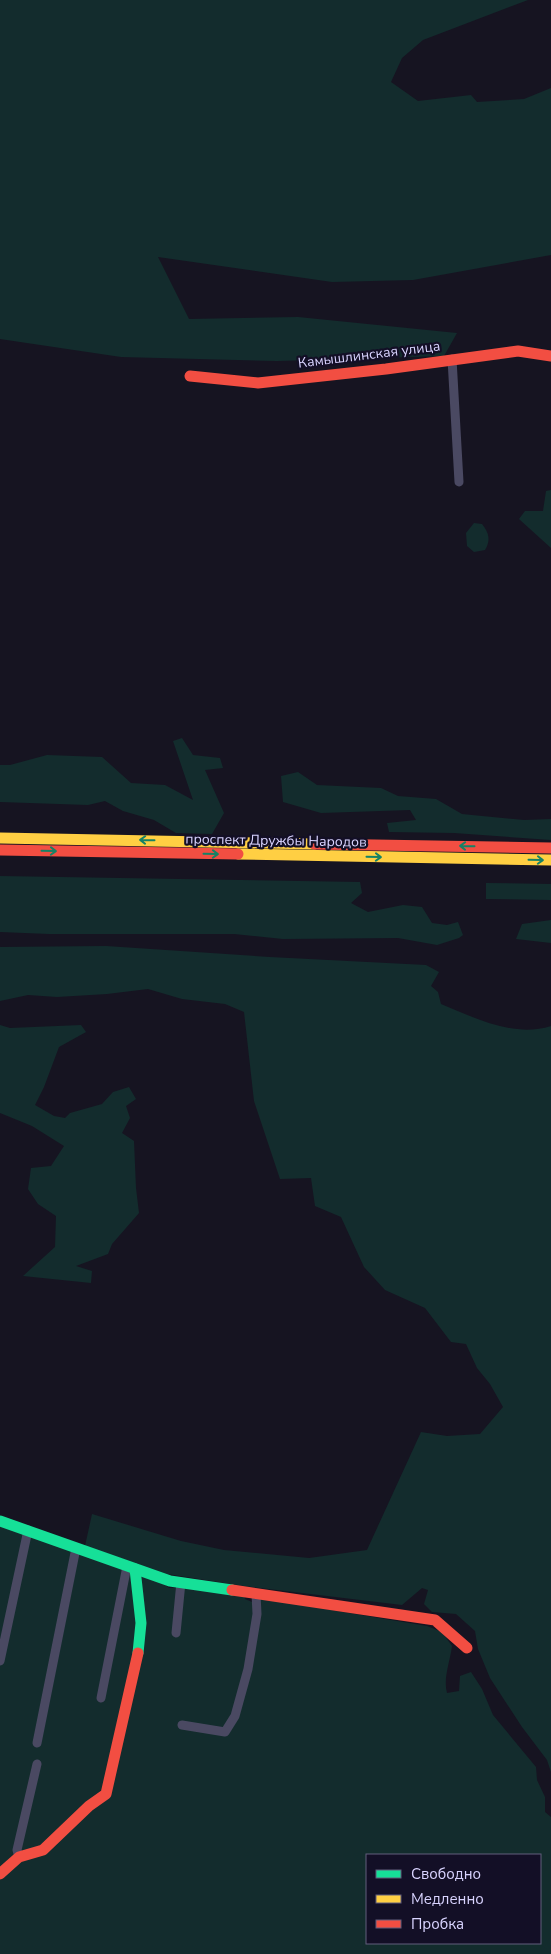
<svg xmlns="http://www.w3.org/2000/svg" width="551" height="1954" font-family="'Nunito Sans',sans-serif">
<rect width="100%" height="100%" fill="#161421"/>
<!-- green -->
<g fill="#132c2d" fill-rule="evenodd">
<polygon points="0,0 528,0 423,40 402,58 391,82 418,101 471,95 477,102 524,99 551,88 551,255 413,280 332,282 158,257 189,319 298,317 457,333 444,356 277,361 121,357 0,339"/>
<polygon points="551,490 551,548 519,519 525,511 543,511 546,491"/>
<path d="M 474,523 L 482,524 C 489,533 491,540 485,550 L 474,552 L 467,546 L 466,533 Z"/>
<polygon points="182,738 193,755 220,758 223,768 205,770 224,813 212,834 176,833 154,820 123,811 105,801 88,805 0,802 0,765 10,765 47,755 102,757 131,783 165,785 193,800 173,741"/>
<polygon points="298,772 317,785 381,788 398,796 436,799 462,814 524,820 551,819 551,840 454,833 389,832 387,823 416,820 410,810 321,813 283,802 281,776"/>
<polygon points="0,876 360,882 362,893 351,903 368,912 403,905 422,907 432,923 447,925 458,922 463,935 459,938 437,945 398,938 283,939 234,934 49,934 0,932"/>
<polygon points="486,883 551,884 551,900 486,899"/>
<polygon points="551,920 551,943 516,939 522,924"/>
<path d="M 106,946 L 270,957 L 426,965 L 439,972 L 431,986 L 438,992 L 441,1004 C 475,1018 514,1038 551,1026 L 551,1772 L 547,1760 L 522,1727 L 490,1678 L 478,1649 L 475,1631 L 456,1614 L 432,1612 L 424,1604 L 428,1590 L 422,1588 L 402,1605 L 244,1586 L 167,1574 L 85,1546 L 92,1514 L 181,1541 L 224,1550 L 309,1558 L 367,1550 L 421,1432 L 447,1436 L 480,1434 L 503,1407 L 490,1384 L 477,1368 L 466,1344 L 451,1342 L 425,1308 L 385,1290 L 364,1267 L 341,1217 L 315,1206 L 311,1178 L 280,1179 L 254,1101 L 244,1012 L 225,1004 L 182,999 L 148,989 L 107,994 L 57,997 L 28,995 L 0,1001 L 0,947 Z"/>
<polygon points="0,1025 10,1028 81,1025 86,1032 59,1047 44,1087 35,1105 54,1116 65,1118 70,1113 102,1104 113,1092 129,1087 136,1099 126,1106 130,1118 122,1133 134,1141 136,1188 139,1213 112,1244 108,1254 76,1266 92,1271 91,1283 23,1276 55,1247 56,1216 38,1204 28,1189 31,1168 51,1166 64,1146 32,1126 0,1113"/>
<path d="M 0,1525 L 161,1581 L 169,1588 L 186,1587 L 244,1595 L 245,1599 L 252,1602 L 260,1598 L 427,1626 L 442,1632 L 452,1646 C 450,1662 443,1678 447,1693 L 459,1691 L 460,1676 L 471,1672 L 482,1689 L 493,1715 L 536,1767 L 537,1780 L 545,1797 L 545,1812 L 551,1817 L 551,1954 L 0,1954 ZM 367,1855 L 540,1855 L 540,1943 L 367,1943 Z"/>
</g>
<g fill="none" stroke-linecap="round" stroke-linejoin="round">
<!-- street -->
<g stroke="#4a4962" stroke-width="9">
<polyline points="452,359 459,482"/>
<polyline points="176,1633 181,1582"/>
<polyline points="0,1661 28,1530"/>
<polyline points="101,1698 127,1566"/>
<polyline points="182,1725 225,1732 235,1716 248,1669 257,1614 256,1594"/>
<polyline points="37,1743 76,1548"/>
<polyline points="19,1857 17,1850 37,1764"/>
</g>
<!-- fast -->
<g stroke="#16e098" stroke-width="11">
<polyline points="0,1521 170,1581 232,1590"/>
<polyline points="135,1569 141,1623 138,1653"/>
</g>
<!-- slow -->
<g stroke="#ffcf43" stroke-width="11">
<polyline points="0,838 314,844"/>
<polyline points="238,854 551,860"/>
</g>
<!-- jam -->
<g stroke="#f24e42" stroke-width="11">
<polyline points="190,376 258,383 386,369 518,351 551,356"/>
<polyline points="314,844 551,848"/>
<polyline points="0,850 238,854"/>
<polyline points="232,1590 435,1620 467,1648"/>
<polyline points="0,1874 19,1857 43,1850 89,1806 106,1794 138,1653"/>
</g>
</g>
<!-- one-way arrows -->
<defs><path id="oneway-shaft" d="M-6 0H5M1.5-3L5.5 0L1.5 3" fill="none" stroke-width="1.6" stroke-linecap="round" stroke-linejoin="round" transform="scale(1.25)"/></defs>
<g stroke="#158265">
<use href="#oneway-shaft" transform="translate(147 840) rotate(-179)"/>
<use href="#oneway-shaft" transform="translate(467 846) rotate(-179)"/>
<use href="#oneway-shaft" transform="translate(49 851) rotate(1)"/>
<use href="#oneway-shaft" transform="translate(211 854) rotate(1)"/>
<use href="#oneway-shaft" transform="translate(374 857) rotate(1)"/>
<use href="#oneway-shaft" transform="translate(536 860) rotate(1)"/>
</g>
<g text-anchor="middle" stroke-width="4.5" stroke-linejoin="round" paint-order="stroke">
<!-- street labels -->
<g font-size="14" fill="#d9d4ff" stroke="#130f26">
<text transform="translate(369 354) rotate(-7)" y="5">Камышлинская улица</text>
<text transform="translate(276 840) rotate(1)" y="5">проспект Дружбы Народов</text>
</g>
</g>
<!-- legend -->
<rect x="366" y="1854" width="175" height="90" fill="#130f26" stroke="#625e7d"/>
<rect x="376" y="1870" width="25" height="8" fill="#16e098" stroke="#625e7d"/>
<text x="411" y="1879" font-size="15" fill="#d9d4ff">Свободно</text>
<rect x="376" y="1895" width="25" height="8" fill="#ffcf43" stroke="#625e7d"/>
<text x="411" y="1904" font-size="15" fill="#d9d4ff">Медленно</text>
<rect x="376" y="1920" width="25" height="8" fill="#f24e42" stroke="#625e7d"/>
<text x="411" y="1929" font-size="15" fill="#d9d4ff">Пробка</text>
</svg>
